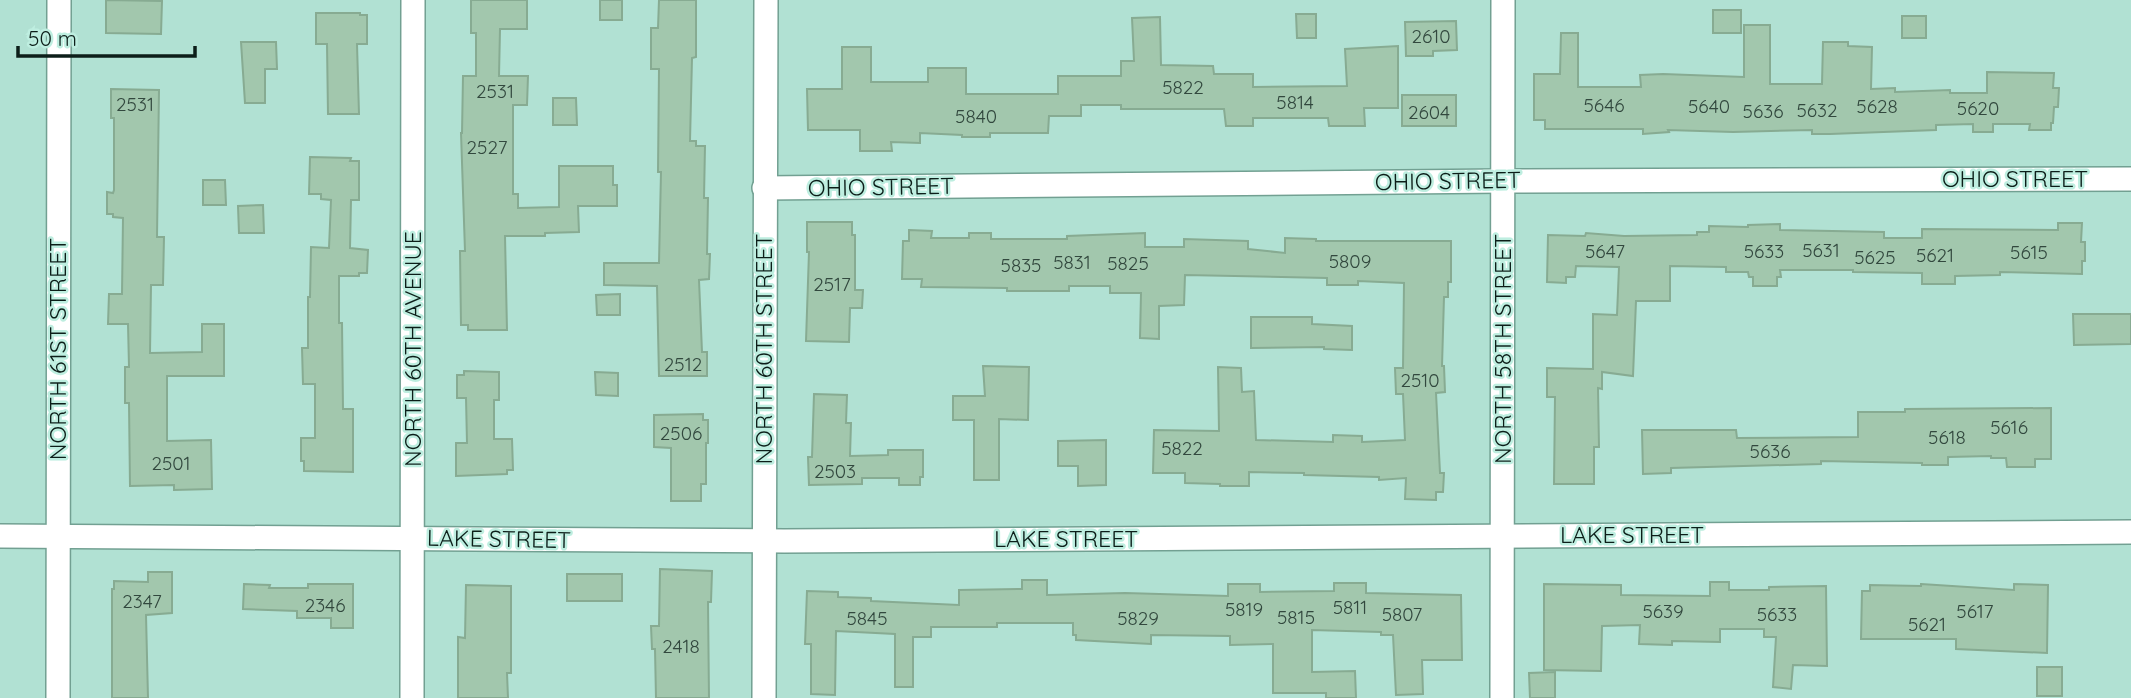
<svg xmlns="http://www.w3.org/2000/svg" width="2131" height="698" font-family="Quicksand,sans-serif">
<rect width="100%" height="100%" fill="#b1e1d3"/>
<!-- building -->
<g fill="#a2c7ad" stroke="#87ab92" stroke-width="2">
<polygon points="106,0 162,1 161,34 106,33"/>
<polygon points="471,0 527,0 527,29 500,29 499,76 528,76 527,105 513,105 513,194 518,194 518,208 559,207 559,166 613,166 613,185 617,185 617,206 578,206 579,232 545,233 545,236 505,236 507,330 468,330 468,325 461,325 460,251 465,251 461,133 462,133 463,76 476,76 476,33 471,33"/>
<rect x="600" y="0" width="22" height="20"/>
<polygon points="659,0 696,0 696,57 692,58 690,141 696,141 696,146 705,146 704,198 708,198 707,254 710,254 709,279 699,280 702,352 707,352 707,376 659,376 657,286 604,285 604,263 659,263 661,172 658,172 659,69 651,69 651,28 658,28"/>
<rect x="1713" y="10" width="28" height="23"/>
<polygon points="316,13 360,13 360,15 367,15 367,44 357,44 359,114 328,114 327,44 316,44"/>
<polygon points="1296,14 1316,14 1316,38 1297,38"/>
<rect x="1902" y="16" width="24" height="22"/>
<polygon points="1160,17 1161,65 1213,66 1214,74 1253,74 1253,87 1347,86 1345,49 1398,46 1398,108 1364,108 1365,126 1329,126 1328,118 1253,118 1253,126 1226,126 1224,109 1121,109 1121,105 1081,105 1081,116 1049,116 1048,133 990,133 990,137 962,137 962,135 920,133 920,143 891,142 892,151 860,151 860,130 808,130 807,89 842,89 842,47 871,47 871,82 928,82 928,68 966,68 966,94 1058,94 1058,76 1121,76 1121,61 1134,61 1132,18"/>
<polygon points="1456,21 1457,50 1433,51 1433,56 1406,56 1405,22"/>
<polygon points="1744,25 1770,25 1770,84 1822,84 1823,42 1848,42 1848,46 1872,47 1871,89 1895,88 1895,92 1950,90 1950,93 1987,93 1987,72 2054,73 2053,88 2059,88 2058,107 2054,107 2053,123 2051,123 2051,130 2029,130 2030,124 1993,124 1993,132 1973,132 1973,124 1936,125 1936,130 1830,134 1812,134 1812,130 1733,132 1668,130 1669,132 1643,134 1643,129 1545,129 1545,120 1534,120 1534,74 1560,74 1561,33 1578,33 1578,87 1641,87 1640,75 1663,74 1744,77"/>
<polygon points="241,42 276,42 277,69 265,69 265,103 245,103"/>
<polygon points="111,89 159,90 157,237 164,237 163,285 151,285 150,353 202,352 202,324 224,324 224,376 167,376 167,441 211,440 212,489 174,490 174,485 130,486 129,403 125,403 125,367 129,367 128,324 108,324 109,294 122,294 123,218 113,217 113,214 107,214 107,192 113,193 114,190 114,118 111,118"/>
<rect x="1402" y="95" width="54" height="31"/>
<polygon points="553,98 576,98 577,125 553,125"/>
<polygon points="310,157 351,158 350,161 359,161 359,200 351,200 350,248 368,250 367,273 359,273 359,276 339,276 339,323 342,323 343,409 353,409 353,472 304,471 304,461 301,461 301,438 315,438 315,384 303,384 302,348 308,348 308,297 310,297 311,247 329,248 331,200 321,199 321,194 309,194"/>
<polygon points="203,180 225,180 226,205 203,205"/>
<polygon points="263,205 264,233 239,233 238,206"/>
<polygon points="807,222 852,222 852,235 855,235 855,290 863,290 862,308 850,308 849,342 806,341 809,252 807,252"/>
<polygon points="2058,223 2082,223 2081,242 2085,242 2085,261 2082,261 2082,274 2000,272 2000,275 1955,276 1955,284 1922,284 1922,273 1853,272 1853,270 1780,270 1781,277 1777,277 1777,286 1753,286 1753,277 1749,277 1748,272 1726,272 1726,267 1670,266 1670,301 1636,301 1633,376 1602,372 1602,389 1598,388 1599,447 1594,447 1594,484 1554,484 1555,397 1547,397 1547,368 1593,369 1593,314 1617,315 1619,267 1576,266 1575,277 1566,277 1566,283 1547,282 1548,235 1585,236 1586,233 1624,236 1697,235 1697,232 1709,232 1709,226 1748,227 1748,225 1780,224 1780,230 1884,232 1884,238 1922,238 1922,229 2058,230"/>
<polygon points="909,230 932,231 931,238 969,238 969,233 991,233 991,239 1067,239 1067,236 1145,233 1145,247 1184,247 1184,239 1248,241 1248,249 1285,253 1285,238 1316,239 1316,241 1451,241 1451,282 1448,282 1448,297 1444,297 1442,366 1444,366 1445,392 1436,393 1440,473 1444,473 1443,492 1436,492 1436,500 1405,499 1406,478 1379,480 1379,477 1304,475 1304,473 1249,472 1249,486 1220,486 1220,484 1185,483 1185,473 1153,473 1154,430 1219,431 1218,367 1241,368 1242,392 1254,391 1256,440 1333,442 1333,435 1362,436 1362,442 1405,440 1403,394 1396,394 1395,368 1403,368 1404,283 1358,281 1358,285 1327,285 1327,278 1185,275 1184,305 1159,306 1159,339 1140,338 1141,293 1110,293 1110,286 1069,286 1069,291 1007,291 1007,288 921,287 922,279 902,279 903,241 909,241"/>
<polygon points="620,294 620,315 597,315 596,295"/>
<polygon points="2073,314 2131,314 2131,344 2074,345"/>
<polygon points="1251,317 1312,317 1312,324 1352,326 1352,350 1324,349 1324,347 1251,348"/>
<polygon points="983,366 1029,367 1028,420 999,419 999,480 974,480 974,420 953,420 953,396 985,396"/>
<polygon points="464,371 499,372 499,400 494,400 494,439 512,439 513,470 507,470 507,474 456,476 456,443 467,443 466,398 457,398 457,375 464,375"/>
<polygon points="595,372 618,373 618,396 596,395"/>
<polygon points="814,394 847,395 846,423 851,423 850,456 888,455 888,450 923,450 923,477 920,477 920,485 899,485 899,478 862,478 862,484 809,485 808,457 812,457"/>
<polygon points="2051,408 2051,459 2035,459 2035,467 2007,467 2006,458 1991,458 1991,456 1948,457 1948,465 1922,465 1922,463 1821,461 1821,464 1671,468 1671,473 1643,474 1642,430 1736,430 1737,438 1858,437 1858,412 1905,412 1905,409"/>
<polygon points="703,414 703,420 708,420 708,443 706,443 706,484 701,484 701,501 671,501 671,448 654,447 654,415"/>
<polygon points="1106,440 1106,485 1078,486 1078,466 1058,466 1058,441"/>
<polygon points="660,569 712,571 711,602 708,602 709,698 656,698 655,649 652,649 651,626 659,626"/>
<polygon points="148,572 172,572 172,613 146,615 148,698 112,698 112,589 114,589 114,581 148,582"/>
<rect x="567" y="574" width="55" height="27"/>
<polygon points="1022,580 1047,580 1047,595 1125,593 1228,596 1228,584 1260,584 1260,592 1334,591 1334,583 1366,583 1366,593 1461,595 1462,660 1422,660 1423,694 1396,695 1393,635 1381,635 1381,632 1312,630 1312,672 1355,671 1356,698 1326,698 1326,693 1273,693 1273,644 1230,645 1230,636 1151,635 1151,644 1076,640 1076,635 1073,635 1073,623 997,623 997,627 931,627 931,637 913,637 913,687 895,687 895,634 836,631 835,695 811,694 811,644 805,644 807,591 838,592 838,597 871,598 871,601 959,605 959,590 1022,589"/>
<polygon points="1710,582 1729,582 1729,590 1769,590 1769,587 1826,586 1827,666 1793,665 1791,689 1773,687 1776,637 1764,637 1764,629 1720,629 1720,642 1672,641 1672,645 1639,644 1640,625 1602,626 1601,671 1544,670 1544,584 1621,585 1621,595 1710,596"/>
<polygon points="244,584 270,585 269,588 308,588 308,584 353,584 353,628 331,628 331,618 297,618 297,611 243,609"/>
<polygon points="1921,584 2014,590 2014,584 2048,585 2047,653 1956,649 1956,639 1861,639 1862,591 1870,591 1870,585 1921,586"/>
<polygon points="466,585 511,586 511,673 507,673 508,698 458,698 458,637 465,638"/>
<rect x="2037" y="667" width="25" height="29"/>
<polygon points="1555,672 1555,698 1530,698 1529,673"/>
</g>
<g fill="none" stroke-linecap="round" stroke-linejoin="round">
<defs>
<g id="minor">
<polyline points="764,188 1503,181 2131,179"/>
<polyline points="0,536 784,541 2131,532"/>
<polyline points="58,698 59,0"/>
<polyline points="412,698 413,0"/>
<polyline points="764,698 766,0"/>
<polyline points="1502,698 1503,0"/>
</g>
</defs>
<!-- minor casing -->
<use href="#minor" stroke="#72a092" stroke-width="26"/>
<!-- minor -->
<use href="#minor" stroke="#fff" stroke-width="23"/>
</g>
<g text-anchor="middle" stroke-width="5" stroke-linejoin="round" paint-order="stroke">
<!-- number labels -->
<g font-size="19" fill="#32483e">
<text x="1431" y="43">2610</text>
<text x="1183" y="94">5822</text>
<text x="495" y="98">2531</text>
<text x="1295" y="109">5814</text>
<text x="135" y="111">2531</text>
<text x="1604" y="112">5646</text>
<text x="1709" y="113">5640</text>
<text x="1877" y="113">5628</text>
<text x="1978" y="115">5620</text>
<text x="1817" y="117">5632</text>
<text x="1763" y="118">5636</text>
<text x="1429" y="119">2604</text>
<text x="976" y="123">5840</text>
<text x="487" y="154">2527</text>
<text x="1821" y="257">5631</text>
<text x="1605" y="258">5647</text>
<text x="1764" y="258">5633</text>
<text x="2029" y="259">5615</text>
<text x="1935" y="262">5621</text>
<text x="1875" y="264">5625</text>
<text x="1350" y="268">5809</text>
<text x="1072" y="269">5831</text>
<text x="1128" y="270">5825</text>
<text x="1021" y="272">5835</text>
<text x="832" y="291">2517</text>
<text x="683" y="371">2512</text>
<text x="1420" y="387">2510</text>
<text x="2009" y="434">5616</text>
<text x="681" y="440">2506</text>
<text x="1947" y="444">5618</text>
<text x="1182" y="455">5822</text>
<text x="1770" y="458">5636</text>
<text x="171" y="470">2501</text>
<text x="835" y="478">2503</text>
<text x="142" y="608">2347</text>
<text x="325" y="612">2346</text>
<text x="1350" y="614">5811</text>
<text x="1244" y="616">5819</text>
<text x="1663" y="618">5639</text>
<text x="1975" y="618">5617</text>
<text x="1402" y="621">5807</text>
<text x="1777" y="621">5633</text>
<text x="1296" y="624">5815</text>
<text x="867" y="625">5845</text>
<text x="1138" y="625">5829</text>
<text x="1927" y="631">5621</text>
<text x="681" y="653">2418</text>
</g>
<!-- street labels -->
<g font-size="23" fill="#0c1e19" stroke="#beeee0">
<text x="2015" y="187">OHIO STREET</text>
<text transform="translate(1448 181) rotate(-1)" y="8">OHIO STREET</text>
<text transform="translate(881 187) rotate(-1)" y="8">OHIO STREET</text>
<text transform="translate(58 349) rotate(-90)" y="8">NORTH 61ST STREET</text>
<text transform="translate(413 349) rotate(-90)" y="8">NORTH 60TH AVENUE</text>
<text transform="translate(764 349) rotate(-90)" y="8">NORTH 60TH STREET</text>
<text transform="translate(1503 349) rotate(-90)" y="8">NORTH 58TH STREET</text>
<text x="1632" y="543">LAKE STREET</text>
<text transform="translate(499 539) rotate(1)" y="8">LAKE STREET</text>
<text x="1066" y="547">LAKE STREET</text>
</g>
</g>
<!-- scale -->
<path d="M18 46v10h177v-10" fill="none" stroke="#0c1e19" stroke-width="3.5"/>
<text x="28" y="46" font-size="21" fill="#0c1e19" stroke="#beeee0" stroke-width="5" paint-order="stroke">50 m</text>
</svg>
